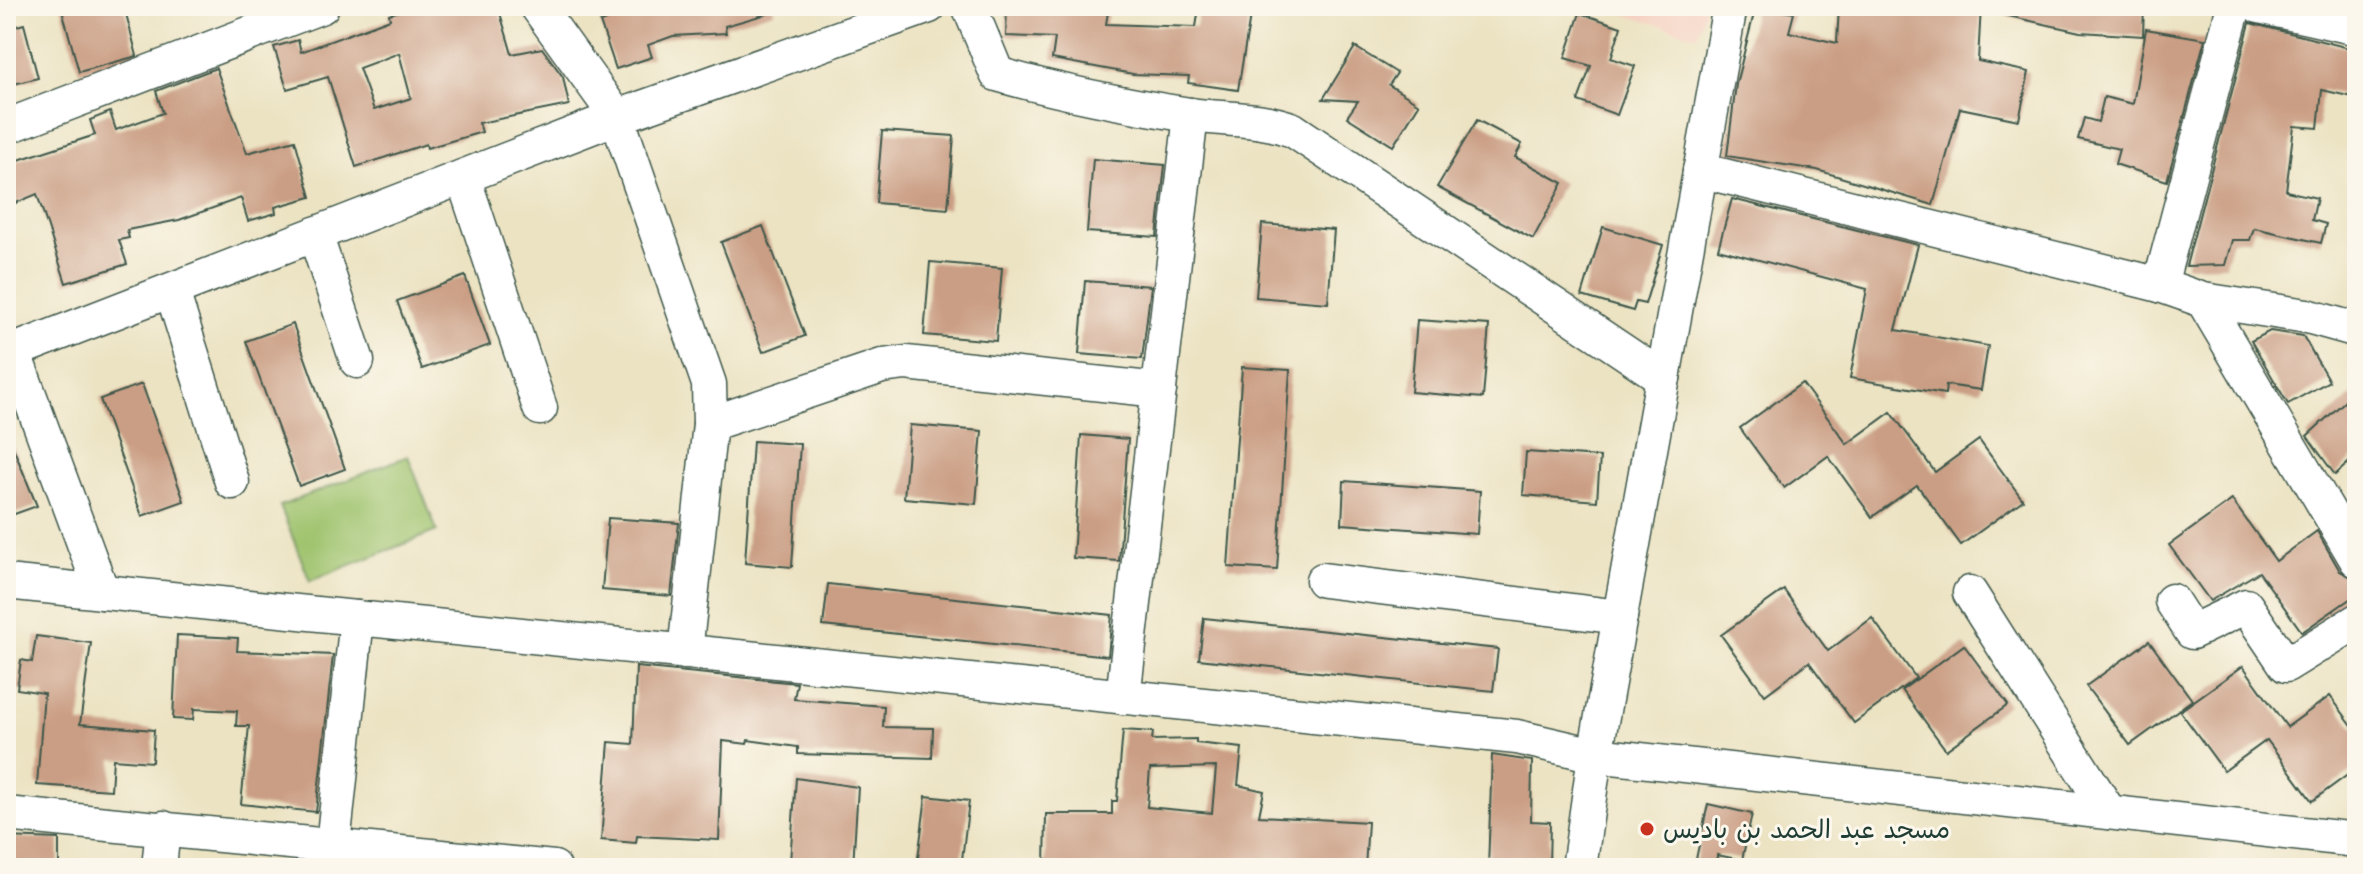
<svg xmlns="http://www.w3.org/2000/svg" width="2363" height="874" font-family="'Comic Neue','Playpen Sans Arabic',sans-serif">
<rect width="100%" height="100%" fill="#fbf7ec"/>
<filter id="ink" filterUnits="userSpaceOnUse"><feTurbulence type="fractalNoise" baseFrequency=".0125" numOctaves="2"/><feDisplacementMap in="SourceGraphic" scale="16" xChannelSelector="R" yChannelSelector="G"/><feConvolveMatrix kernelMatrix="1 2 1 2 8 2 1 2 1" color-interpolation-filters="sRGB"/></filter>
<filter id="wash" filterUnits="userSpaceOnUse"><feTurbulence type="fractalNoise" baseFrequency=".006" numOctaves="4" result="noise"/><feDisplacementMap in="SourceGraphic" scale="32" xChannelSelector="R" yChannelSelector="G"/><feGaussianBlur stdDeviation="1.8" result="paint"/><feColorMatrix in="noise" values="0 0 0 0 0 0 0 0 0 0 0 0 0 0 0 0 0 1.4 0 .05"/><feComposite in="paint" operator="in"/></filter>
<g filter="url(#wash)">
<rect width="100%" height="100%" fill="#ece3c3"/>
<!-- built -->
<polygon fill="#f5d2c2" points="1595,6 1706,6 1697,36"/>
<!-- green -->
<polygon fill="#9fc36d" stroke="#5f8050" stroke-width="2" points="408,456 437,531 310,581 280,506"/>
<g id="blocks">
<!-- building -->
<g fill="#ca9e84" fill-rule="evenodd">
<polygon points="61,6 124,6 137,56 79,72"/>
<path d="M 419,6 L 498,6 L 512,54 L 542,48 L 563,77 L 569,105 L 479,123 L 482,132 L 427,148 L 426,144 L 356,167 L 328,77 L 287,89 L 274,47 L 298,40 L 301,52 L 390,19 L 389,14 ZM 399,53 L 411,98 L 374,110 L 359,68 Z"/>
<polygon points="647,6 773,6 774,12 725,26 726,33 673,36 648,45 652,57 616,69 600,22"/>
<polygon points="1007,6 1109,6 1106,24 1196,27 1199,8 1250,16 1238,90 1188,83 1189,76 1133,74 1052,59 1055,38 1006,36"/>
<polygon points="1756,6 1794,13 1789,32 1837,43 1839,6 1981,6 1978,61 2029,72 2019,120 1960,108 1933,205 1817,170 1727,156 1736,84"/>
<polygon points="2005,6 2144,6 2143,36 2080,32 2004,15"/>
<polygon points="1580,13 1621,27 1611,58 1635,66 1617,115 1578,101 1591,66 1565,58"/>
<polygon points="2250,23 2357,50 2357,98 2322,90 2318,128 2294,126 2286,191 2317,198 2312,220 2326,224 2321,243 2254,228 2250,240 2232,240 2225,265 2186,266"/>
<polygon points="24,24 38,78 6,86 6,29"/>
<polygon points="2146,29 2205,39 2167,181 2115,164 2119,149 2078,139 2084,118 2098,122 2104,97 2133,104"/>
<polygon points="1355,47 1397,73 1389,85 1419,104 1393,146 1347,117 1358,101 1323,99"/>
<polygon points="216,68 247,153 295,140 311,197 275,207 276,213 248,221 241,198 179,220 127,230 129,238 119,240 127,264 66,283 37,194 6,207 6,164 95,135 90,120 110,112 116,130 163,113 156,91"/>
<polygon points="1477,120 1522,144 1515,157 1563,183 1533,239 1437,187"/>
<polygon points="882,131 954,136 948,209 876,203"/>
<polygon points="1093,159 1165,165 1157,237 1087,232"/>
<polygon points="1732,199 1918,245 1896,330 1988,346 1981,390 1946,385 1945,394 1850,378 1867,289 1718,249"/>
<polygon points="1262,224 1334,230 1328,303 1256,297"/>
<polygon points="763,226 805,336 763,352 721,242"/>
<polygon points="1603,227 1663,245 1645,304 1636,302 1633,311 1582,296"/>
<polygon points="930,262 1002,268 996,341 924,335"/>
<polygon points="465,276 490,345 422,369 397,301"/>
<polygon points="1085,281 1151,286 1142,359 1079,354"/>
<polygon points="1417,320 1489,325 1483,398 1411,392"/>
<polygon points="293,324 345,469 299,486 246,341"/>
<polygon points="2270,331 2303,336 2329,381 2288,404 2251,341"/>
<polygon points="1242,367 1290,370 1277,570 1228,567"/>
<polygon points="1802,383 1847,444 1891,412 1935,472 1979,440 2023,500 1961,545 1917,485 1872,517 1828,456 1784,488 1740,428"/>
<polygon points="142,384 184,501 142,516 100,399"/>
<polygon points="2357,390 2357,455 2335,475 2307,436"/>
<polygon points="910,425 982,431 976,504 904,498"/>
<polygon points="6,430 37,506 6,517"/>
<polygon points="1081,435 1128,439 1119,561 1073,558"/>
<polygon points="753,441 800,444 792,567 745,563"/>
<polygon points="1526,452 1600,457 1597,501 1523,495"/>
<polygon points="1344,481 1480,491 1477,534 1342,524"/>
<polygon points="2232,500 2276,561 2317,531 2340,571 2357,580 2357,594 2302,632 2259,572 2210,601 2169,545"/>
<polygon points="608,518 679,523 671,596 602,590"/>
<polygon points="828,584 1112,615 1108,656 823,626"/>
<polygon points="1784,590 1828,651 1872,618 1916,678 1854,723 1809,662 1765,695 1721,635"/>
<polygon points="1204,618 1498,649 1493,691 1199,659"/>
<polygon points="177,635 238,638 237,651 333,655 316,812 241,804 249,726 236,726 237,711 194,709 193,720 173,719"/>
<polygon points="36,636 91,643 80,724 154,730 152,762 113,759 111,790 37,785 44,693 17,689 21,660 32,662"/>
<polygon points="2149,641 2192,700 2130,745 2086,686"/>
<polygon points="1964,645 2008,705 1946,750 1902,690"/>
<polygon points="2243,666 2287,727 2330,696 2357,732 2357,768 2312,801 2267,740 2224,771 2180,711"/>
<polygon points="636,667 797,683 794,699 884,706 883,727 933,728 932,758 798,754 798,747 748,740 747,744 723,741 719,840 637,836 636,843 601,840 609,742 633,744"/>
<path d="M 1123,730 L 1153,732 L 1152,740 L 1196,739 L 1196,743 L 1242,748 L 1238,785 L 1264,791 L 1259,816 L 1368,822 L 1365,868 L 1045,868 L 1046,814 L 1112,814 L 1112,801 L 1117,801 ZM 1216,767 L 1212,813 L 1147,807 L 1150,769 Z"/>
<polygon points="1492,755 1532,761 1531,821 1550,822 1549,868 1488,868"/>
<polygon points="796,778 858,787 853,866 790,862"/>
<polygon points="926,796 969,801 961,868 917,866"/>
<polygon points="1708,804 1752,814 1742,860 1717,855 1716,868 1694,868"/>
<polygon points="6,837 59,839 59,868 6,868"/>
</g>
</g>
</g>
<g filter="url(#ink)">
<use href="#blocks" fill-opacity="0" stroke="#3e5649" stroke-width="2"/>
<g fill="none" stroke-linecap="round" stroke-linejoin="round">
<defs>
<g id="minor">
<polyline points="537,6 617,117 709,384 710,424 685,652"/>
<path d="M 969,6 L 997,74 C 1059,92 1126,105 1190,115 C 1226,120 1259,117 1293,130 L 1663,378"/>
<polyline points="2259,6 2357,28"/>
<polyline points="6,127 322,6"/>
<polyline points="1700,170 2160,285 2203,300 2307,316 2357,330"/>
<polyline points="463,177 540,408"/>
<polyline points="315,234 357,361"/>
<polyline points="2160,285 2234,6"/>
<polyline points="172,291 232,482"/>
<polyline points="2203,300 2357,560"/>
<polyline points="13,351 102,592"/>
<polyline points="6,354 617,117 929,6"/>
<polyline points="710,424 882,366 906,363 1159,390"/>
<polyline points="1323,580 1620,617"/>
<polyline points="6,582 1517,737 1595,755 2357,840"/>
<polyline points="1970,593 2109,812"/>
<polyline points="2172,601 2192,632 2246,606 2286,665 2357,621"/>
<polyline points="1123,697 1191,115"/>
<polyline points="6,814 554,868"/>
<polyline points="333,845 357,618"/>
<polyline points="159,868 163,828"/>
<polyline points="1579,868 1595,755 1730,6"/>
</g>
</defs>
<!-- minor casing -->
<use href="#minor" stroke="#3e5649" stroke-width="37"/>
<!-- minor -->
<use href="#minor" stroke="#fff" stroke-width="34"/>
</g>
</g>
<!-- markers -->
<circle fill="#c8321e" stroke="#fbf7ec" stroke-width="3" cx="1647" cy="829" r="8"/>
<g text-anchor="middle" stroke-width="6" stroke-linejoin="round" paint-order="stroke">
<!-- poi labels -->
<g font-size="26" fill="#1f3d34" stroke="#fbf7ec" text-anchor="start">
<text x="1663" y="838">مسجد عبد الحمد بن باديس</text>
</g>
</g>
<!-- margin -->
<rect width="2363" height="874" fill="none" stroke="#fbf7ec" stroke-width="32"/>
</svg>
